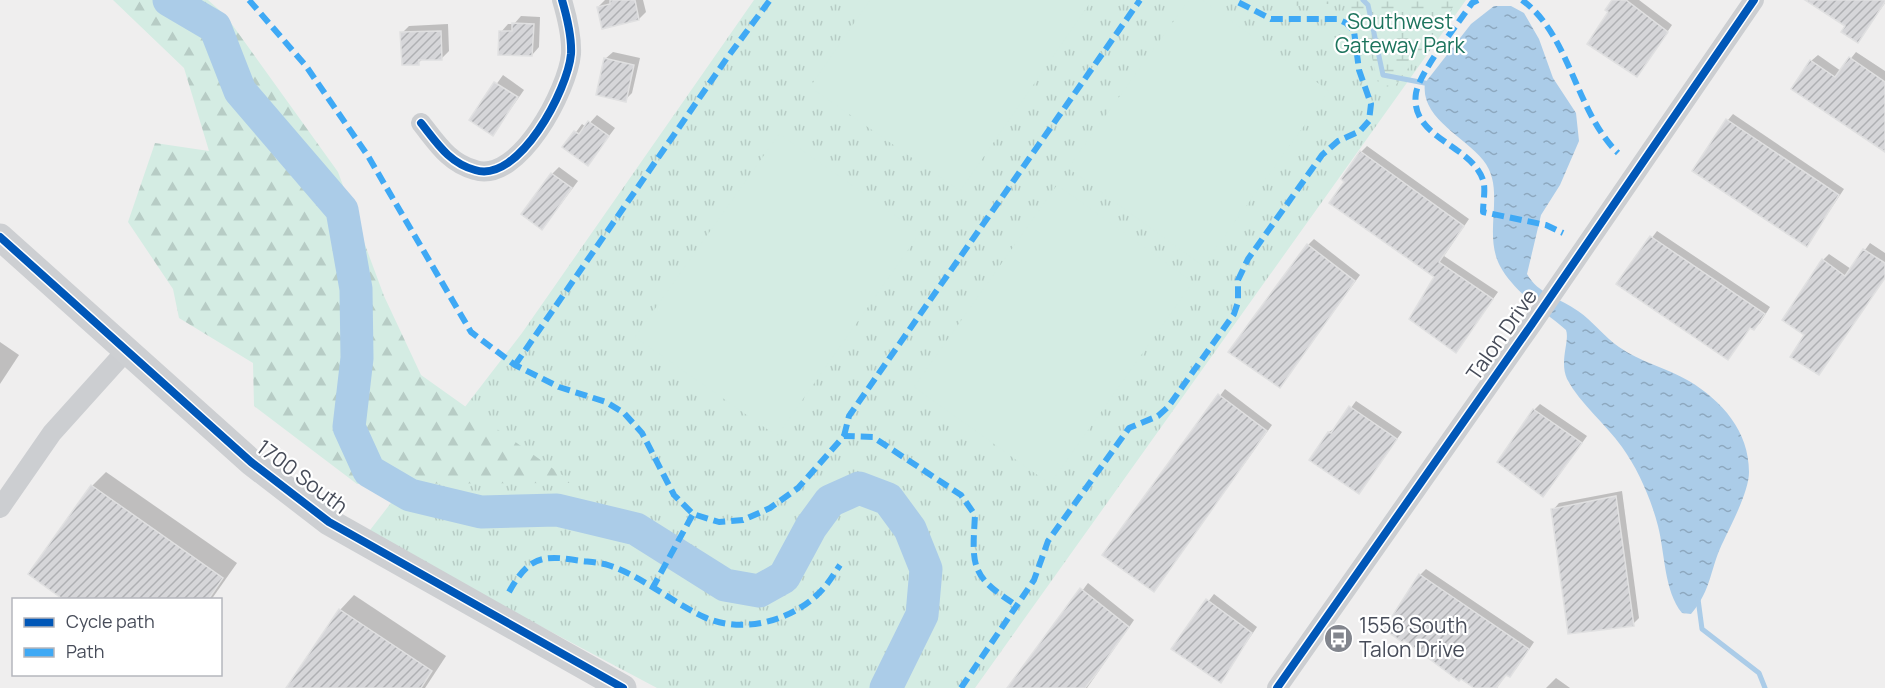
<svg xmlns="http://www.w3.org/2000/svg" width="1885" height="688" font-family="Manrope,sans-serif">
<defs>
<pattern id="grass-tufts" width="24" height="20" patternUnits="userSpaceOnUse" patternTransform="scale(1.5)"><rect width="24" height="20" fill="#d4ece3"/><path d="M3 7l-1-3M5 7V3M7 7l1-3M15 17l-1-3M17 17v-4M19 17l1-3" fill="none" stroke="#b7ccc5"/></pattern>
<pattern id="forest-firs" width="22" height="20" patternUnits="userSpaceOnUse" patternTransform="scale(1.5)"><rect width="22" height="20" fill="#d4ece3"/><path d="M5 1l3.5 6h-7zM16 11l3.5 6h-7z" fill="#b7ccc5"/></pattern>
<pattern id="wetland-marsh" width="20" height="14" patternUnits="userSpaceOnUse" patternTransform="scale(1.5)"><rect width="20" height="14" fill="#d4ece3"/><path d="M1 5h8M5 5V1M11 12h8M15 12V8" fill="none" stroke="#b7ccc5"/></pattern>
<pattern id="water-ripples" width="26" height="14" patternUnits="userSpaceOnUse" patternTransform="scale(1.5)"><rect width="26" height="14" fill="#abcce8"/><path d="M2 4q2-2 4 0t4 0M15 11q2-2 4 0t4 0" fill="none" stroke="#8da8bf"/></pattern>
<pattern id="building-hatch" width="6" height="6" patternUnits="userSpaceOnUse" patternTransform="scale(1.5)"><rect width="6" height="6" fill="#d6d6d9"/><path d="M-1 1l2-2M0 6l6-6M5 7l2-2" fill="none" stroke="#afb0b3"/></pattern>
</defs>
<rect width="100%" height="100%" fill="#efeeee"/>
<!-- grass -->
<polygon fill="url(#grass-tufts)" points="754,0 1466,0 975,688 657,688 367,534 522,333"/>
<!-- forest -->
<polygon fill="url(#forest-firs)" points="113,0 208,0 226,16 338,172 384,296 421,375 573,483 357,484 254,406 253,363 179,318 173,289 128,222 155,143 209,151 184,68"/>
<!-- wetland -->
<polygon fill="url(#wetland-marsh)" points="1281,0 1458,0 1395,86 1379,87 1363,19 1344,3 1294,6"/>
<!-- pitch -->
<g fill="#d4ece3">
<polygon points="870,0 1092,0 960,191 810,87"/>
<polygon points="1189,0 1202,0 1329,91 1203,266 1068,168"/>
<polygon points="779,134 920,233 777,436 635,337"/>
<polygon points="1057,185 1193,282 1050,484 914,387"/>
</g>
<!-- water -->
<path fill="url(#water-ripples)" d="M 1494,6 L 1511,6 L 1524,13 L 1539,39 L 1553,78 L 1576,113 L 1579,141 L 1560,185 L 1541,215 L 1527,274 C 1538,294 1560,298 1578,311 C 1593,321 1604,337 1619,347 C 1640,362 1667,368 1689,381 C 1722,401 1749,431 1749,472 C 1749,491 1732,523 1724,540 C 1710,567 1712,590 1691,614 L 1682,613 C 1664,591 1665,553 1658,526 C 1651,499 1638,469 1622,447 C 1605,423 1581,405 1567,379 C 1559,361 1570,341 1566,330 C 1544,311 1514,292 1500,266 C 1482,232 1507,189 1483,160 C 1464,136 1420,118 1425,83 L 1471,24 Z"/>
<!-- shadow -->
<g fill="#0003">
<polygon points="605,0 643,0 646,12 639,19 598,7"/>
<polygon points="1614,0 1639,0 1672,25 1637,76 1610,12"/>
<polygon points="1813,0 1885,0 1885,3 1858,42 1847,26"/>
<polygon points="521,16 540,17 539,47 532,55 501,32 508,24 514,24"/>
<polygon points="448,24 449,51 442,58 423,59 418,63 402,33 409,26"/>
<polygon points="613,52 640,58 632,93 625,100 605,59"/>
<polygon points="1856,52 1885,71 1885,150 1811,61 1818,55 1841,71"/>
<polygon points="503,75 524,90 493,134 471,120"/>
<polygon points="1733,114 1844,189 1807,245 1728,120"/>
<polygon points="597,115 615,128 588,164 565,147 582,124 586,127"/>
<polygon points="1367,146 1469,219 1444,256 1498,292 1456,351 1436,277 1346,182 1361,152"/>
<polygon points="559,167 578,181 549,220 552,174"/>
<polygon points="1657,231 1770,307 1760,323 1754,328 1751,327 1728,358 1618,283"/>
<polygon points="1314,239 1360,275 1280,386 1308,245"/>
<polygon points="1870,243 1885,253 1885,278 1819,374 1806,335 1823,260 1829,254 1851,269"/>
<polygon points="0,342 19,355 0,384"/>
<polygon points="1225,389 1272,425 1154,590 1104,554"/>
<polygon points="1356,401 1402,432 1359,492 1329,432 1337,427"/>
<polygon points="1540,404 1587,436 1549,489 1534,410"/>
<polygon points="106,472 237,563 211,600 67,600 92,486"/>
<polygon points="1622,491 1639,618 1633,624 1553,510 1559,503"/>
<polygon points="1426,569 1534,642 1516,669 1510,675 1507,673 1497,688 1476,688 1404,638 1420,575"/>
<polygon points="1088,583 1134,620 1087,688 1010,688"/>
<polygon points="1214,594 1257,627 1220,681 1173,649"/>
<polygon points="354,595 446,656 425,688 288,688 340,610"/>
<polygon points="1556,678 1570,688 1546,688"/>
</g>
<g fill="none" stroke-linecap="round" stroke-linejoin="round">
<!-- stream -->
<g stroke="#abcce8" stroke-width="5">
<polyline points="1363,0 1368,5 1383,75 1430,84"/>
<polyline points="1698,599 1702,629 1759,673 1765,688"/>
</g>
<!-- river -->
<polyline stroke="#abcce8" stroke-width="33" points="169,0 215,27 240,91 342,210 356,289 357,358 349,427 369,471 410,495 481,512 557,510 636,529 725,585 759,591 784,577 811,527 830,501 859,488 888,499 910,529 926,569 922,615 886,688"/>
</g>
<!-- building -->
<g fill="url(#building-hatch)" stroke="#e0e0e1" stroke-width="1.5">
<polygon points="610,0 635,0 639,20 602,29 597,7 610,4"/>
<polygon points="1612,0 1626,0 1668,32 1637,77 1587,44 1608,12 1605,10"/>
<polygon points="1805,0 1885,0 1885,2 1858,43 1841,32 1845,26"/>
<polygon points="512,23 534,24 532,56 498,55 499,31 512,31"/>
<polygon points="441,31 442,60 419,60 419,65 402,65 400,32"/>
<polygon points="1849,57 1885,82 1885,152 1791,89 1810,60 1835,77"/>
<polygon points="604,58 634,65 626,102 596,95"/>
<polygon points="494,82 518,97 493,136 469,120"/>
<polygon points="1726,119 1839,195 1807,247 1692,171"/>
<polygon points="588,121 609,136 588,166 562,147 574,131 579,134"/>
<polygon points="1360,151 1464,226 1439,262 1493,299 1456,353 1409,319 1434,277 1329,203 1344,182 1341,179"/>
<polygon points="551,173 572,188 542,230 521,214"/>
<polygon points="1650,236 1765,314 1754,330 1750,328 1728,360 1616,284"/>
<polygon points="1307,244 1355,281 1280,388 1228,352"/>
<polygon points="1863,249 1885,263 1885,278 1819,375 1790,357 1804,335 1782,320 1822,259 1845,276"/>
<polygon points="1218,394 1267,431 1154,592 1102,555"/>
<polygon points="1349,406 1397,439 1359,494 1309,460 1328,432 1331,433"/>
<polygon points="1533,409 1582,443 1543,497 1497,462"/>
<polygon points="91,485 223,578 208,600 64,600 28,574"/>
<polygon points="1616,496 1634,626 1568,634 1551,509"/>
<polygon points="1419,574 1529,649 1510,677 1506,675 1496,688 1474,688 1461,679 1459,681 1404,640 1402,642 1384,629"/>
<polygon points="1080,588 1129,627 1096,674 1085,688 1007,688"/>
<polygon points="1206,599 1252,633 1221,683 1171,649"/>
<polygon points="339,609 432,671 421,688 286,688"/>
</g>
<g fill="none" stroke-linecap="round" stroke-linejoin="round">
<!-- street -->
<g stroke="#ccced1" stroke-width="20">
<path d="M 421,123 C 437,143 449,163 475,170 C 519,184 568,89 571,54 C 572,36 567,17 562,0"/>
<polyline points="0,508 52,433 125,352"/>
<polyline points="1277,688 1532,324 1754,0"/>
</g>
<!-- secondary -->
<polyline stroke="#cdcfd2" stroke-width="27" points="0,237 251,462 329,522 623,688"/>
<!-- quiet -->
<g stroke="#3fa9f5" stroke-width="6" stroke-dasharray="12 6" stroke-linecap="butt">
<path d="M 249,0 L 306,66 L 368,156 L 471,332 L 515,365 L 559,387 L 606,402 L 624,413 L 642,433 L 674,495 L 693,514 L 719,522 L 743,520 L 770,508 L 798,488 L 844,436 L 873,437 L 961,495 L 975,515 C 972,566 970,576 1016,605"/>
<path d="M 1478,0 L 1472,3 C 1458,24 1420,71 1416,93 C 1409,138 1471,144 1483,180 C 1486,189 1483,202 1483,212 L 1546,225 L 1563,233"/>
<path d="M 1522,0 C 1571,36 1575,111 1618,153"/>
<polyline points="515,365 727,58 770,0"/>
<polyline points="844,436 849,416 1140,0"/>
<polyline points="652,589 693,514"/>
<path d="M 509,592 C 527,560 539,554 575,560 C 587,562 600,562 611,566 C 644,578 672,602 704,617 C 741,634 789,622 818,594 C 827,586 833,575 840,565"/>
<polyline points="961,688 1034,580 1048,541 1129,428 1158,416 1168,407 1234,314 1238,302 1238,280 1248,259 1322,155 1338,141 1360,131 1369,121 1371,104 1359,70 1354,31 1346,23 1337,19 1271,19 1234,0"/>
</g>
<defs>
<g id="cycleway">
<path d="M 421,123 C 437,143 449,163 475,170 C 519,184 568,89 571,54 C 572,36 567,17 562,0"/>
<polyline points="0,237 251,462 329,522 623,688"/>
<polyline points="1277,688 1532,324 1754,0"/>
</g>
</defs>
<!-- cycleway casing -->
<use href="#cycleway" stroke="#fff" stroke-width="11"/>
<!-- cycleway -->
<use href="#cycleway" stroke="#0057b8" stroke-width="8"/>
</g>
<!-- icons -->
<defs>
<symbol id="bus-disc" viewBox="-11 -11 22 22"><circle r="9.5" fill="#82858d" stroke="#fff"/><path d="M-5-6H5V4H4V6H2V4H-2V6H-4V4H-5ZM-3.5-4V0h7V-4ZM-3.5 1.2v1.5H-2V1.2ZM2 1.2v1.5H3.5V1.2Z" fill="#fff"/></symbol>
</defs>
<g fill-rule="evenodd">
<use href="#bus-disc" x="1322" y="622" width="33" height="33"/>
</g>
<g text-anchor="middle" stroke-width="4.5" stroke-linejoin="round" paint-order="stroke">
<!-- park labels -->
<g font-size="21" fill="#1d745d" stroke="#fff">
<text x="1400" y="29">Southwest<tspan x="1400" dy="24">Gateway Park</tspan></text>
</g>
<!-- street labels -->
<g font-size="21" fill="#474c59" stroke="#fff">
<text transform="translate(1502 335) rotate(-55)" y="7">Talon Drive</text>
<text transform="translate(302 477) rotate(37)" y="7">1700 South</text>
</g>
<!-- poi labels -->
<g font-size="21" fill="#474c59" stroke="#fff" text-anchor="start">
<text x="1359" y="633">1556 South<tspan x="1359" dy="24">Talon Drive</tspan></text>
</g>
</g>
<!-- legend -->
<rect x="12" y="598" width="210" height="78" fill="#ffffff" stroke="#b5b7bd" stroke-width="1.5"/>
<rect x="24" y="618" width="30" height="9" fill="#0057b8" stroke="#b5b7bd" stroke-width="1.5"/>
<text x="66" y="628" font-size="18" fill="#474c59">Cycle path</text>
<rect x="24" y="648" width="30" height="9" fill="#3fa9f5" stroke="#b5b7bd" stroke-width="1.5"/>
<text x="66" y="658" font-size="18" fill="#474c59">Path</text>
</svg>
